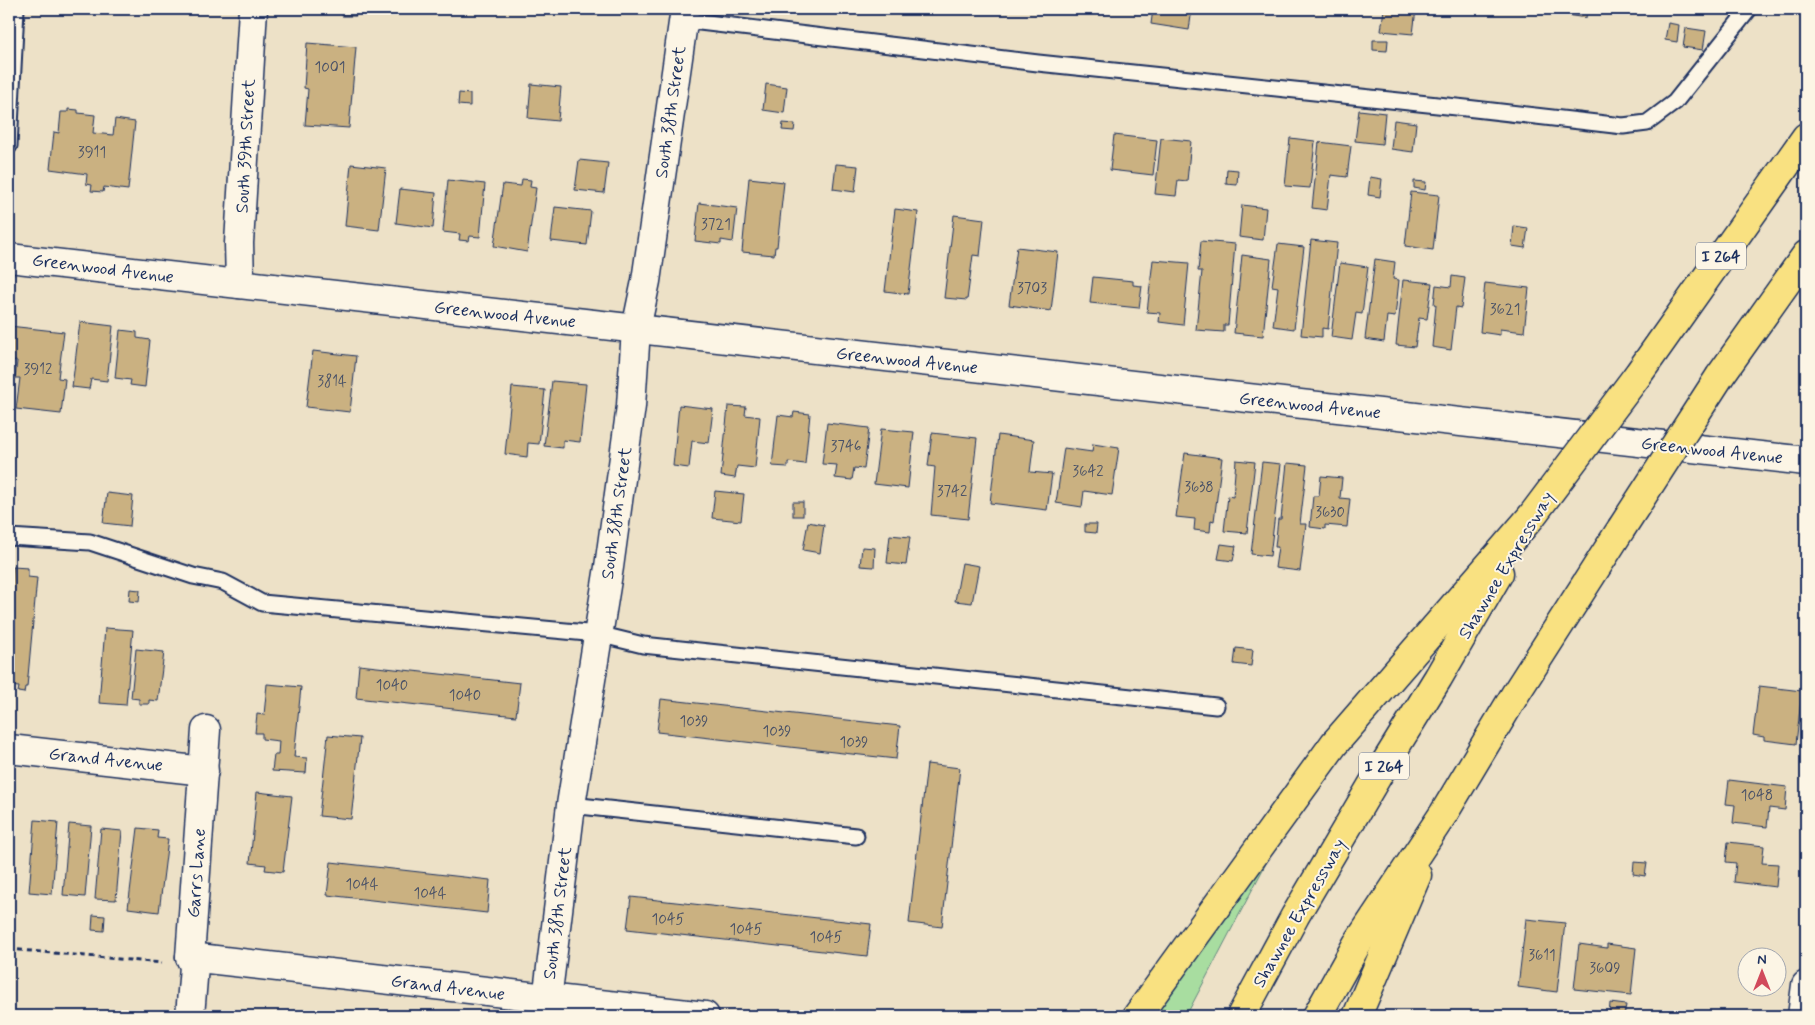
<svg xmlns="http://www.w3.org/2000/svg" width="1815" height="1025" font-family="Mynerve,sans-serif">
<rect width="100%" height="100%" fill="#ede1c7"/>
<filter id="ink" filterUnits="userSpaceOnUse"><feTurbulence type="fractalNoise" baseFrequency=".02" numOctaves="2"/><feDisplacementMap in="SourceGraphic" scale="10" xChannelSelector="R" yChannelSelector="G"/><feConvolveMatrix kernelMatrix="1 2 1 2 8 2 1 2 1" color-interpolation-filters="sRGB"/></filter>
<g filter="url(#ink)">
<!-- green -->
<polygon fill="#a8dda0" stroke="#62867f" points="1272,852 1186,1016 1149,1016"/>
<!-- building -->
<g fill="#cab181" stroke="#1b2f5e">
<polygon points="343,9 356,9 356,16 342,16"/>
<polygon points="1153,9 1192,9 1189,30 1151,24"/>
<polygon points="1384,9 1416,9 1413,34 1381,31"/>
<polygon points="1560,9 1587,9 1586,18 1560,14"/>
<polygon points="1668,23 1679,25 1677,42 1665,40"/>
<polygon points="1686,28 1706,31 1703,50 1683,47"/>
<polygon points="1373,40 1388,40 1387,51 1373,50"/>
<polygon points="307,43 356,47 349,128 305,125 308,89 304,88"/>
<polygon points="531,84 561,87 558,121 528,118"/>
<polygon points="766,84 787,87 784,113 763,110"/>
<polygon points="459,93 470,94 470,106 458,105"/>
<polygon points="68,109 78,110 78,113 95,115 93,133 113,135 115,119 135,122 128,190 104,187 103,192 91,191 92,185 86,184 87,174 50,169 54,132 59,133 61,112 68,112"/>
<polygon points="1359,110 1385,113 1382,144 1355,141"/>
<polygon points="1394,120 1416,123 1413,152 1391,149"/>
<polygon points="783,123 795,124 794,131 782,130"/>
<polygon points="1114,135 1157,140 1153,175 1110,170"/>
<polygon points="1161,138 1191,141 1187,181 1178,180 1176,196 1155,194"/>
<polygon points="1290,138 1315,141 1310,188 1285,186"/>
<polygon points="1319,142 1351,146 1347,177 1331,175 1327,210 1312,208"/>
<polygon points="579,160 608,163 604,193 575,190"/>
<polygon points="351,164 386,168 379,230 345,226"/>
<polygon points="836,164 858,166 855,192 833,189"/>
<polygon points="1227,169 1238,170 1237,185 1226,184"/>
<polygon points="1370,177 1382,179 1380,197 1368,195"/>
<polygon points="749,178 784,182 777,247 775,247 774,255 742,252"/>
<polygon points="522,179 531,180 530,187 536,188 527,252 494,246 503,184 521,186"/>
<polygon points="448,180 485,184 480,237 470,236 469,241 459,240 460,234 443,232"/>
<polygon points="1414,181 1426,182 1425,190 1414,188"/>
<polygon points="400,189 436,193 433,228 396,223"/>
<polygon points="1411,192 1439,195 1433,250 1405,246"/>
<polygon points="699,203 737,208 733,242 721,240 721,244 695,241"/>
<polygon points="1242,205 1266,208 1263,240 1239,237"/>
<polygon points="555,207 591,211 587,245 551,241"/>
<polygon points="895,209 918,212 908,294 885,291"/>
<polygon points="954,215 984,219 980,256 973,255 967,300 944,298"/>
<polygon points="1514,226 1528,228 1525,248 1512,246"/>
<polygon points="1311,240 1337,243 1328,329 1322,328 1322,337 1301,335"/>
<polygon points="1201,241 1235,244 1228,325 1224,325 1224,332 1196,330 1202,271 1198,271"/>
<polygon points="1278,244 1304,247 1294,329 1273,326 1278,287 1272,286"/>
<polygon points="1017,247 1058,252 1051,311 1009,305"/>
<polygon points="1242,255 1271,259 1263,336 1234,333"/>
<polygon points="1375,259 1395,262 1393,279 1399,280 1395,317 1387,316 1384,342 1365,339"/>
<polygon points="1153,260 1189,263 1183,325 1159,322 1160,313 1147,312"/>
<polygon points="1340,263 1368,267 1362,314 1356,313 1352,340 1331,337"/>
<polygon points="1452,276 1465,278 1461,308 1456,307 1451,350 1432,347 1436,305 1434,304 1436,285 1451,287"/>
<polygon points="1093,277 1133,281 1133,285 1142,286 1139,308 1090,303"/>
<polygon points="1403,280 1432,283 1427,319 1419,318 1415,347 1396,345"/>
<polygon points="1485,283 1529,288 1524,332 1500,329 1500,335 1480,332"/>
<polygon points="80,322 113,326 107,381 91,379 89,389 72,387"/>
<polygon points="9,326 64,332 58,378 65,379 61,414 16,409 20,378 15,378 17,361 9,360"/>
<polygon points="120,330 137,332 137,338 150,340 145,387 130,385 131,380 115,378"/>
<polygon points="313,351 356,356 350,412 306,407"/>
<polygon points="552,381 586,384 580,442 563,440 563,448 544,446"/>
<polygon points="512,387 545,390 539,444 528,443 527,457 505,454"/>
<polygon points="679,405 713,409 709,443 692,441 689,468 673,466"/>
<polygon points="728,406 746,407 745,415 760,417 755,468 737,466 735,478 721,476"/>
<polygon points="794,412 810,414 805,464 788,462 788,467 772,466 778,415 793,417"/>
<polygon points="827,423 869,428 864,469 854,468 852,480 835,478 837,465 822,464"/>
<polygon points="881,429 914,432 908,488 874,484"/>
<polygon points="932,433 977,438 968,519 931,515 935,467 928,466"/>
<polygon points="998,435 1034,440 1030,472 1052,474 1047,510 990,503"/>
<polygon points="1093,444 1119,448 1112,495 1084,491 1082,507 1056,503 1064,448 1092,452"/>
<polygon points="1185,453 1222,458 1214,521 1211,520 1210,532 1194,530 1195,519 1176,517"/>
<polygon points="1236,460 1255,462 1247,533 1224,531 1228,496 1233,497"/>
<polygon points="1262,462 1281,464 1270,556 1251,554"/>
<polygon points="1287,463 1307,465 1300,524 1306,524 1300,571 1275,568 1278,547 1275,547 1278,519 1281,519"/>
<polygon points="1321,476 1342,478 1340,498 1350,499 1347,527 1325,525 1325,529 1310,527 1313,496 1319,496"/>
<polygon points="715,491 744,494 741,521 712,518"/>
<polygon points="107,493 133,496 130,526 103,523"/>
<rect x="793" y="502" width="10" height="14"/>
<polygon points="808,522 824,525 820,553 803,550"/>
<polygon points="1085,524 1097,524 1096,533 1085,532"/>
<polygon points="890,535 910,537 906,565 887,563"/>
<polygon points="1221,544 1236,546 1233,561 1218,559"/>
<polygon points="862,547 875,548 874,567 860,566"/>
<polygon points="962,563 979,566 972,603 955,601"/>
<polygon points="13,567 28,568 28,577 37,578 27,687 25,687 24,693 18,692 19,687 9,686 9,615"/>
<polygon points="130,589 140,590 139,602 129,601"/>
<polygon points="105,628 133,630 126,705 99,703"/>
<polygon points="1236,648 1253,650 1251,666 1234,664"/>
<polygon points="136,649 164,652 158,701 149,700 149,704 139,704 139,699 131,698"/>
<polygon points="359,665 520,683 516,716 356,698"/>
<polygon points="267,684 301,687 294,757 307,758 306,773 272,771 274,755 278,755 279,741 262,739 262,733 255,733 257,714 264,715"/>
<polygon points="1759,686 1802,691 1796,744 1764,740 1764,737 1753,735"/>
<polygon points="661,699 900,726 896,759 657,732"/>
<polygon points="328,735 360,738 351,819 319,816"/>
<polygon points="927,764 960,768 942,927 909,923"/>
<polygon points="1729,780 1787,787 1785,810 1769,808 1767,827 1733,823 1735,805 1726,804"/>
<polygon points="257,792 292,796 283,872 265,870 266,865 250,863"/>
<polygon points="35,820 58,822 52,894 29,892"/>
<polygon points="69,824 91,826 85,897 63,895"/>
<polygon points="138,828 158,830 157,838 168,839 159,912 128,908"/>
<polygon points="101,829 122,831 116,900 95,899"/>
<polygon points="1728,842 1764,846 1762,863 1778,864 1776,887 1734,882 1736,863 1726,862"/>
<polygon points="331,862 490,880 487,913 327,895"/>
<polygon points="1634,862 1647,863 1645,876 1633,874"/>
<polygon points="631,897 871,924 867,956 627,929"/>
<polygon points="93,915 105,916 104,931 92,930"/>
<polygon points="1526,919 1565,923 1557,992 1518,987"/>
<polygon points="1579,944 1607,948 1607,944 1636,948 1631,995 1574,989"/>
<polygon points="1610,1003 1626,1005 1624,1016 1609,1016"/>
</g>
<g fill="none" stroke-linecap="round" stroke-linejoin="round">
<defs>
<g id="service">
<polyline points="683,20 1038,63 1466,108 1623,126 1647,123 1675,102 1749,9"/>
<polyline points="9,146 16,9"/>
<polyline points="9,537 90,542 193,576 223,582 262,603 598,634 643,645 1216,706"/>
<polyline points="571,805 856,836"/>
</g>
<g id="minor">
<polyline points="9,258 1806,461"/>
<polyline points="240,284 239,243 253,9"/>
<polyline points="9,749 204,771"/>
<polyline points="190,957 705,1016"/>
<polyline points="190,1016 194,966 190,957 206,730"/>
<polyline points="545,1016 571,805 609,567 631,406 636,329 646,281 685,9"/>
<polyline points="1802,1016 1806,985"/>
</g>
<g id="motorway">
<polyline points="1637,376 1806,137"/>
<polyline points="1720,376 1806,255"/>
<polyline points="1137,1016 1334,744 1531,517"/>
<polyline points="1241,1016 1295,916 1381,770 1438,678 1499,573"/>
<polyline points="1317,1016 1357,944 1444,813 1516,693 1621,529"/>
<polyline points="1357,1016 1417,875"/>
</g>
</defs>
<!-- service casing -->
<use href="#service" stroke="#1b2f5e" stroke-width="19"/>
<!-- minor casing -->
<use href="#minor" stroke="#1b2f5e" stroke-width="31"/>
<!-- motorway casing -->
<use href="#motorway" stroke="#1b2f5e" stroke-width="31"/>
<!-- path -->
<polyline stroke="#1b2f5e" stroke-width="3" stroke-dasharray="5 4" stroke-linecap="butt" points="9,949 162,963"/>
<!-- service -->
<use href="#service" stroke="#fcf5e5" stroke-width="15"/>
<!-- minor -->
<use href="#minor" stroke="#fcf5e5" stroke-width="28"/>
<!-- motorway -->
<use href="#motorway" stroke="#f9e181" stroke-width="28"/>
<defs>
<g id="motorway-bridge">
<polyline points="1531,517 1637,376"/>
<polyline points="1621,529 1720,376"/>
</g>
</defs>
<!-- motorway-bridge casing -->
<use href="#motorway-bridge" stroke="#1b2f5e" stroke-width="31" stroke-linecap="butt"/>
<!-- motorway-bridge -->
<use href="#motorway-bridge" stroke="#f9e181" stroke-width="28"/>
</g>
</g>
<g text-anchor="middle" stroke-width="4" stroke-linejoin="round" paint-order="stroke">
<!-- number labels -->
<g font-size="15" fill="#475067">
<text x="330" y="72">1001</text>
<text x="92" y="157">3911</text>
<text x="716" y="229">3721</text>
<text x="1032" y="293">3703</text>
<text x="1505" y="314">3621</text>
<text x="38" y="374">3912</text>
<text x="332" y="386">3814</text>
<text x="846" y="451">3746</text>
<text x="1088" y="476">3642</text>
<text x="1199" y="492">3638</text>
<text x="952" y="496">3742</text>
<text x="1330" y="517">3630</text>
<text x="392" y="690">1040</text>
<text x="465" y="700">1040</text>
<text x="694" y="726">1039</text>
<text x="777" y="736">1039</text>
<text x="854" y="747">1039</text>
<text x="1757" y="800">1048</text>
<text x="362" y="889">1044</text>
<text x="430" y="898">1044</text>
<text x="668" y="924">1045</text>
<text x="746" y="934">1045</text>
<text x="826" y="942">1045</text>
<text x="1542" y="960">3611</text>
<text x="1605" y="973">3609</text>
</g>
<!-- shield labels -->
<g fill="#fcf5e5" stroke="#5e6a86" stroke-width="1">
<rect x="1696" y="242.5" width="50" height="27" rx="4"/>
<rect x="1359" y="752.5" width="50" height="27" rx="4"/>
</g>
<g font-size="16" font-weight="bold" fill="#1b2f5e">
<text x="1721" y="262">I 264</text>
<text x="1384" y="772">I 264</text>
</g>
<!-- street labels -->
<g font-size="18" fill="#1b2f5e" stroke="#fcf5e5">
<text transform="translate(670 112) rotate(-82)" y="6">South 38th Street</text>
<text transform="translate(245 146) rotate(-87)" y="6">South 39th Street</text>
<text transform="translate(103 268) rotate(7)" y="6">Greenwood Avenue</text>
<text transform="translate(505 314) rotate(6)" y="6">Greenwood Avenue</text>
<text transform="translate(907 360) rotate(6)" y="6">Greenwood Avenue</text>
<text transform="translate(1310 405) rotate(6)" y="6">Greenwood Avenue</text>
<text transform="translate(1712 450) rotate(6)" y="6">Greenwood Avenue</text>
<text transform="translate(616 513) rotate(-82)" y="6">South 38th Street</text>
<text transform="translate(1506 565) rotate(-59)" y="6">Shawnee Expressway</text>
<text transform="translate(106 759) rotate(6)" y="6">Grand Avenue</text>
<text transform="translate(196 873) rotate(-86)" y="6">Garrs Lane</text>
<text transform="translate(557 913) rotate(-83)" y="6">South 38th Street</text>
<text transform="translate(1299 913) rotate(-60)" y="6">Shawnee Expressway</text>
<text transform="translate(448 987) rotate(7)" y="6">Grand Avenue</text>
</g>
</g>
<!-- margin -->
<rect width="1815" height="1025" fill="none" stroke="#fcf5e5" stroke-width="30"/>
<rect x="15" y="15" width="1785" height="995" fill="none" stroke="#1b2f5e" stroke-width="2" filter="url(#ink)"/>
<!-- north arrow -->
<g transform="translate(1762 972)"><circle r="24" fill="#fcf5e5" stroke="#a2a6af"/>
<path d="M0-4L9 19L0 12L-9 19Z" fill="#d1495b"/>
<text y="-8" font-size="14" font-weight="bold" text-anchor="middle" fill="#1b2f5e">N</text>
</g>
</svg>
